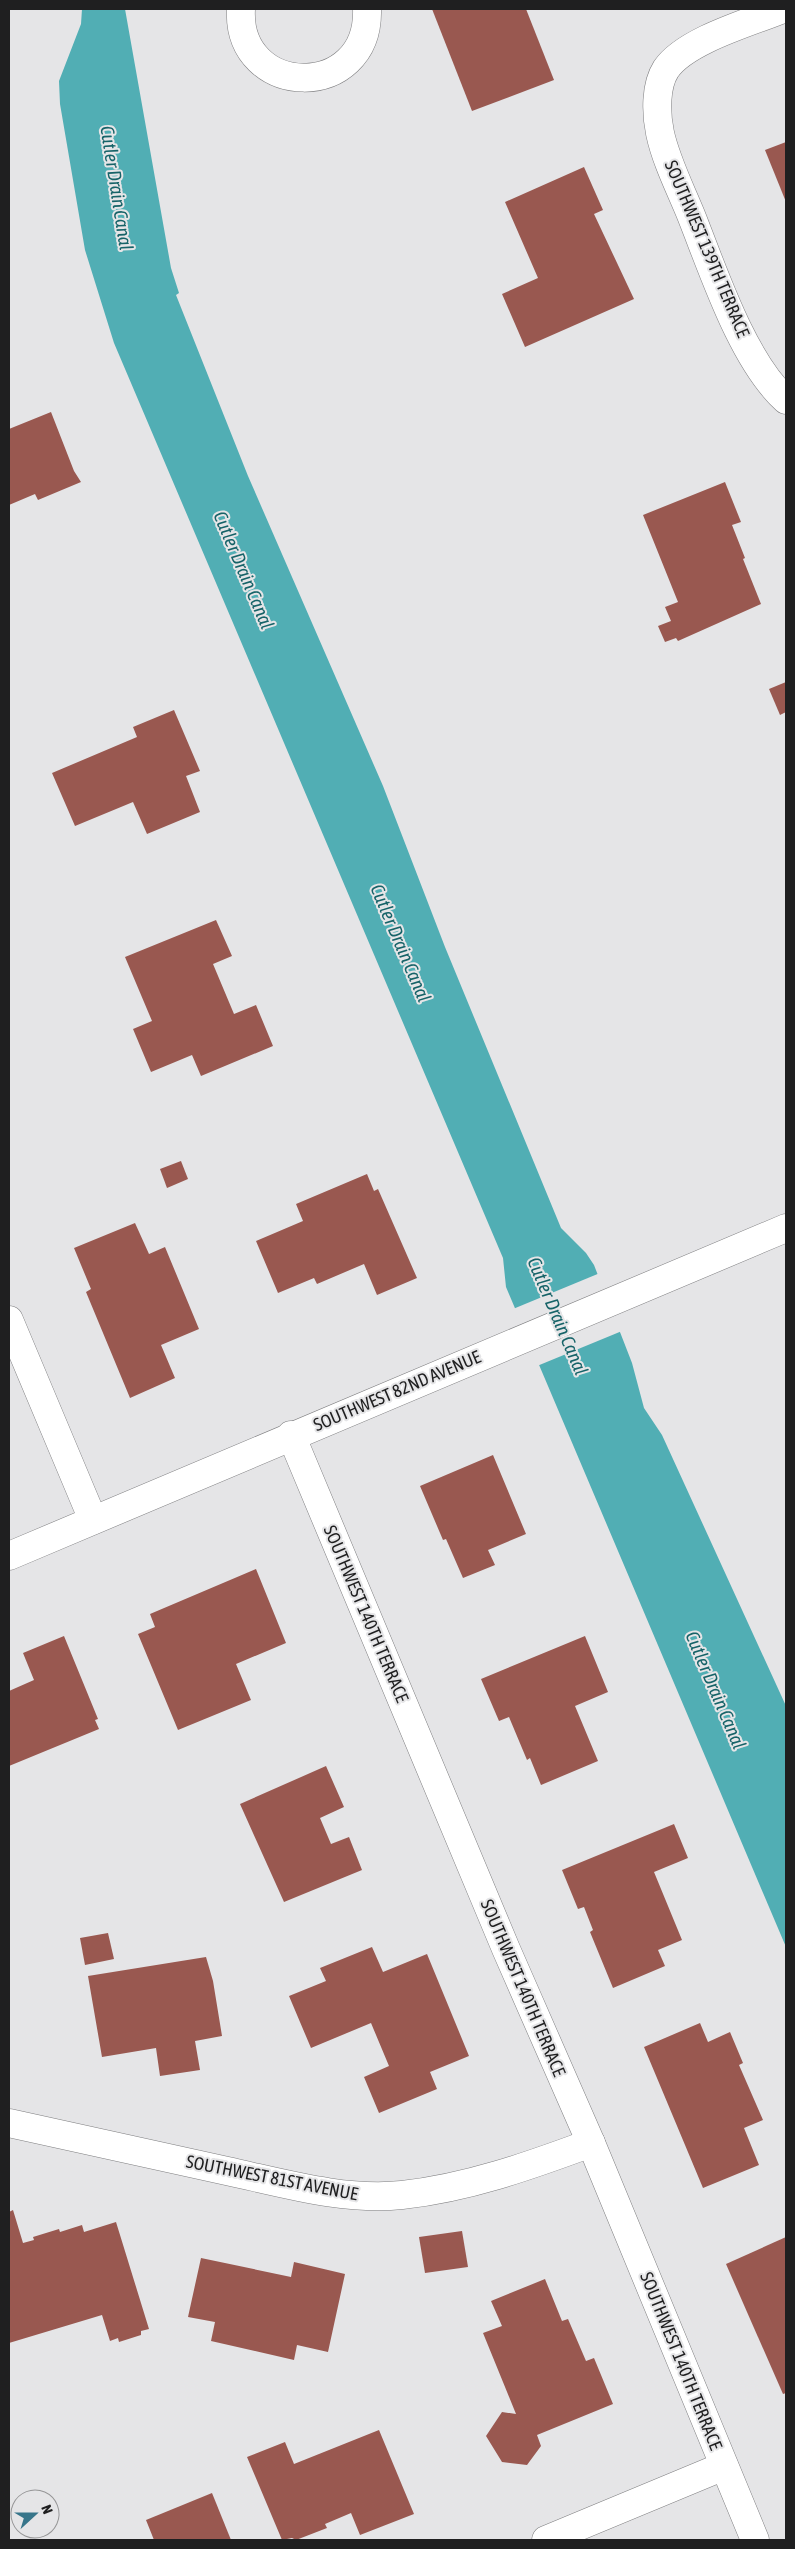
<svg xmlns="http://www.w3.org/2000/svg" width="795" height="2549" font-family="'Asap Condensed',sans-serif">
<rect width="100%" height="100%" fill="#e5e5e7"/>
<!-- water -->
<polygon fill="#51aeb4" points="82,9 125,9 171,268 179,293 176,295 248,476 383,786 445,947 561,1228 586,1253 594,1265 632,1363 644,1408 662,1435 786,1706 786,1947 506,1287 503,1258 114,343 85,250 60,104 59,81 81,24"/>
<!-- pier -->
<polygon fill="#e5e5e7" points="600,1273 622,1331 537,1366 513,1309"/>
<!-- building -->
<g fill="#995850">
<polygon points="432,9 526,9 554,80 472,111"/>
<polygon points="786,142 786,202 765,150"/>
<polygon points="584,167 603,210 594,214 634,299 525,347 502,294 538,278 505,202"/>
<polygon points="51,412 74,471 81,482 38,500 35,494 9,505 9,429"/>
<polygon points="725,482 741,522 732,525 745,558 743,559 761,604 678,641 676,638 665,642 658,626 671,621 665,607 678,602 643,515"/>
<polygon points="786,682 786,712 780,715 769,689"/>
<polygon points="174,710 200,771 186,776 200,812 147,834 133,802 75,826 52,773 137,737 133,727"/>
<polygon points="216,920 232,956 213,964 234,1014 256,1005 273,1046 201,1076 192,1055 151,1072 133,1029 152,1021 125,957"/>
<polygon points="181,1161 188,1179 167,1188 160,1169"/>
<polygon points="367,1174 374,1191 378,1189 417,1278 377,1295 364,1264 317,1284 314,1278 278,1293 256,1241 303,1221 296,1204"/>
<polygon points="135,1223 149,1254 165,1247 199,1329 161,1345 175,1378 130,1398 86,1292 91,1289 74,1248"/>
<polygon points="493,1455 526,1534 488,1550 495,1565 463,1578 446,1539 443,1540 420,1486"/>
<polygon points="256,1569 286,1643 236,1664 251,1700 178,1730 138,1634 155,1627 150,1614"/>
<polygon points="64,1636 98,1719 95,1720 99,1729 9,1766 9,1691 34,1680 23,1653"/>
<polygon points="585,1636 608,1692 575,1706 598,1761 541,1785 530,1758 527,1760 509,1717 499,1721 481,1679"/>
<polygon points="326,1766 344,1807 320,1818 331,1844 349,1837 362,1870 284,1902 240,1804"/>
<polygon points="674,1824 688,1858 654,1872 682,1940 658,1950 665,1966 613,1988 590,1932 593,1930 584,1907 578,1909 562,1870"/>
<polygon points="108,1933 114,1959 85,1965 80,1938"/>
<polygon points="372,1947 383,1972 427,1954 469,2056 430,2072 437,2089 379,2113 364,2077 389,2066 371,2023 311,2048 289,1996 326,1981 320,1968"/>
<polygon points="206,1957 213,1981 222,2036 195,2041 200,2070 160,2076 156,2048 102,2057 88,1976"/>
<polygon points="700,2023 708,2042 730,2032 743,2063 739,2065 763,2120 744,2128 759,2165 703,2188 644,2047"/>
<polygon points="13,2210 23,2243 34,2240 33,2237 59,2229 60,2232 82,2225 84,2232 116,2222 149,2329 141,2331 141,2335 119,2342 118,2338 110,2341 102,2315 9,2343 9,2212"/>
<polygon points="462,2231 468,2267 425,2273 419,2237"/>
<polygon points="786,2237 786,2393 783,2394 726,2264"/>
<polygon points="201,2258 291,2277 294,2262 345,2274 328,2352 297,2345 294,2360 211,2341 215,2322 188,2317"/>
<polygon points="545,2279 562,2321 568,2319 586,2361 594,2358 613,2404 537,2435 541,2446 527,2465 502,2462 486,2436 502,2412 516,2414 483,2333 502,2326 491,2301"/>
<polygon points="379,2430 414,2514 360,2535 351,2513 325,2524 327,2528 296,2540 292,2538 282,2540 247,2457 285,2442 294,2464"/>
<polygon points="212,2493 231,2540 154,2540 146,2520"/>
</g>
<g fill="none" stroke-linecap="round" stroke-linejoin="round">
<defs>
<g id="street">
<path d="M 241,9 C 236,99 370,102 367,9"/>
<path d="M 783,9 C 751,22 686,40 666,69 C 655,86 656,114 660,133 C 666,161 680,188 691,215 C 713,270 742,360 786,400"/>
<polyline points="9,1320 93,1520"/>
<polyline points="291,1435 506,1949 591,2143 755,2540"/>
<path d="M 9,2123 C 81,2139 154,2155 227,2171 C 283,2183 343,2201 402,2195 C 467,2188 529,2166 591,2143"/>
<polyline points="546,2540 724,2466"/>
</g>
<polyline id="secondary" points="9,1556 786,1228"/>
</defs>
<!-- street casing -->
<use href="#street" stroke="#7f7f81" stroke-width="29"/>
<!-- secondary casing -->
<use href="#secondary" stroke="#7f7f81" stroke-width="29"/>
<!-- street -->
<use href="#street" stroke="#fff" stroke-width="28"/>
<!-- secondary -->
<use href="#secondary" stroke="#fff" stroke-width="28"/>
</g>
<g text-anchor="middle" stroke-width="4" stroke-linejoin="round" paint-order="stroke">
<!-- street labels -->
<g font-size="18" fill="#1f1f20" stroke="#e5e5e7">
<text transform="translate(707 249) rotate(67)" y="6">SOUTHWEST 139TH TERRACE</text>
<text transform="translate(397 1391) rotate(-23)" y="6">SOUTHWEST 82ND AVENUE</text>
<text transform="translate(366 1614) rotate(67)" y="6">SOUTHWEST 140TH TERRACE</text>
<text transform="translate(523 1988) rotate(67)" y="6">SOUTHWEST 140TH TERRACE</text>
<text transform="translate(272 2178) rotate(11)" y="6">SOUTHWEST 81ST AVENUE</text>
<text transform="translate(681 2361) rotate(68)" y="6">SOUTHWEST 140TH TERRACE</text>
</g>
<!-- water labels -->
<g font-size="19" font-style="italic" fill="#166368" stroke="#e5e5e7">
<text transform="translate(117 188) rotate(81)" y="7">Cutler Drain Canal</text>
<text transform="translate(244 570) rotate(67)" y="7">Cutler Drain Canal</text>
<text transform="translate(401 943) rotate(67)" y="7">Cutler Drain Canal</text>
<text transform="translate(558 1316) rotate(67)" y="7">Cutler Drain Canal</text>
<text transform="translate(716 1690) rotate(67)" y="7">Cutler Drain Canal</text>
</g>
</g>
<!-- border -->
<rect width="795" height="2549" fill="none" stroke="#1f1f20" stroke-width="20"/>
<!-- north arrow -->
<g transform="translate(35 2514) rotate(69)"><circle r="24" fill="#e5e5e7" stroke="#969697"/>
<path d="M0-4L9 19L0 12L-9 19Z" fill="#37758a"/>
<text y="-8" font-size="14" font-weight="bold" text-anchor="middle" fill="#1f1f20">N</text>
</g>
</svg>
